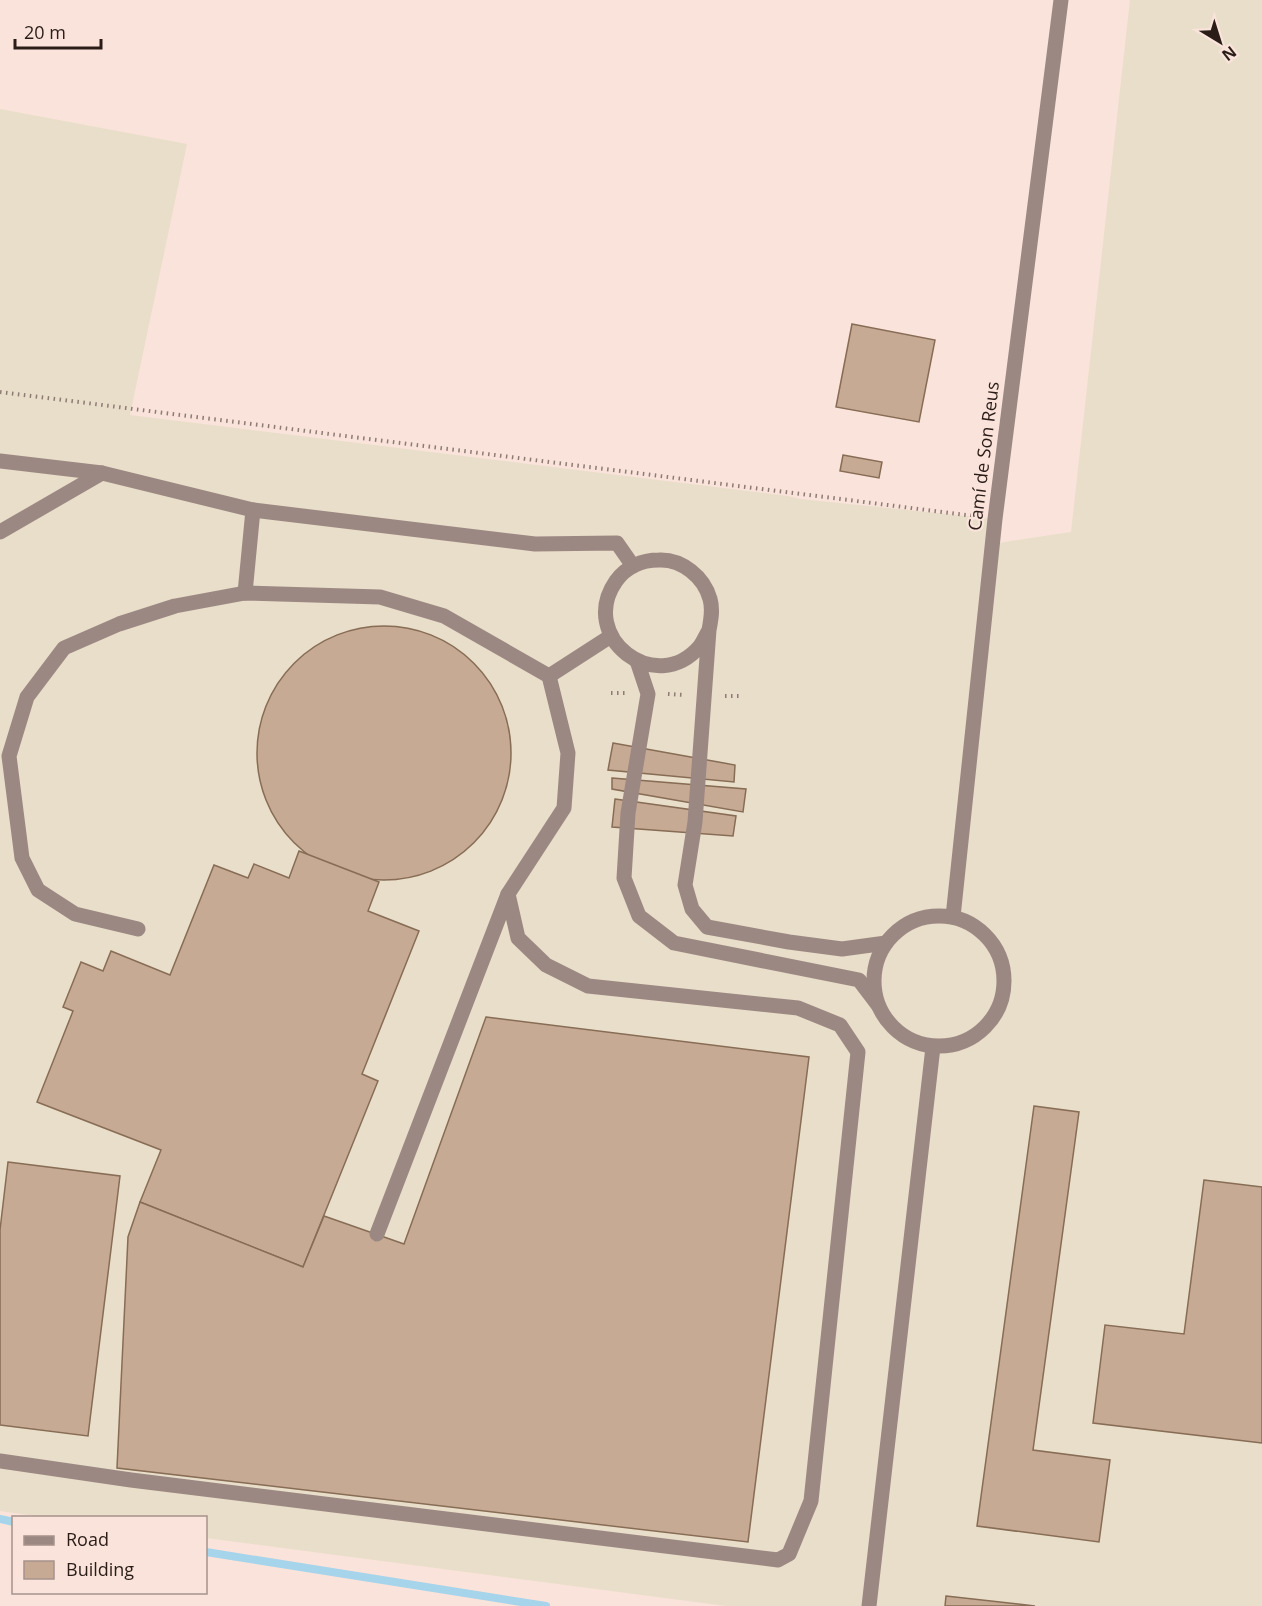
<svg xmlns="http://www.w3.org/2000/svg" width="1262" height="1606" font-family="'Open Sans',sans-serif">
<rect width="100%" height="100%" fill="#fae3da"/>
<!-- industrial -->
<polygon fill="#e9dec9" points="1130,0 1262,0 1262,1606 726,1606 206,1538 206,1518 49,1518 0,1511 0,109 187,144 130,415 788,496 800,499 995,519 992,544 1071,532"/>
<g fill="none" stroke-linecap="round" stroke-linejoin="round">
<!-- stream -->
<g stroke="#a6d4eb" stroke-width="8">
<polyline points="0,1519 14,1522"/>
<polyline points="206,1552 546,1606"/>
</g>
</g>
<!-- building -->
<g fill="#c7aa93" stroke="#876c56" stroke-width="1.5">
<polygon points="852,324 935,340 919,422 836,407"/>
<polygon points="843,455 882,462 879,478 840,471"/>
<circle cx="384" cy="753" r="127"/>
<polygon points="613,743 735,765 734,782 608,770"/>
<polygon points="612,778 746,789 743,812 612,789"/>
<polygon points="615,799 736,816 733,836 612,827"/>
<polygon points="299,851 379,882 368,911 419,931 362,1074 378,1081 303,1267 140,1202 161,1150 37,1102 73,1011 63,1007 81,962 103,971 111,951 170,975 214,865 248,878 254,864 289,878"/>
<polygon points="486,1017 809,1057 748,1542 117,1468 128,1237 140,1202 303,1267 324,1216 404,1244"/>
<polygon points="1034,1106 1079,1112 1033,1450 1110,1460 1099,1542 977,1526"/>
<polygon points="8,1162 120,1176 88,1436 0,1425 0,1230"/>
<polygon points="1204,1180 1262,1187 1262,1443 1093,1423 1105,1325 1184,1334"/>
<polygon points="946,1596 1035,1606 945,1606"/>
</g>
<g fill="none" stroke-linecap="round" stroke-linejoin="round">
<!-- path -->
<g stroke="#8d7b74" stroke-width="4" stroke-dasharray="1.5 4.5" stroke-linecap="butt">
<polyline points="0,392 974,516"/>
<polyline points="611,693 625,693"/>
<polyline points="668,694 685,695"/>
<polyline points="725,696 742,696"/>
</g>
<!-- minor -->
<g stroke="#9c8883" stroke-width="15">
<polyline points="0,461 102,473 253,510 535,544 617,543 633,566"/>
<polyline points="0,532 102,473"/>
<polyline points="245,593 253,510"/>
<path d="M 709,630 C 706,635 703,642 700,646 C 656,698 577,637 616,581 C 626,567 642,560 659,560 C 682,559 704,577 710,599 C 713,609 711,620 709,630 L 695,822 L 685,885 L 692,909 L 707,927 L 789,942 L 842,949 L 886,943"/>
<polyline points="637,661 648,694 628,813 624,878 639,916 674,943 859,980 878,1005"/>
<polyline points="549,676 611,636"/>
<circle cx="939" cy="981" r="65"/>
<polyline points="953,917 995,519 1061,0"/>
<polyline points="377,1234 508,894"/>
<polyline points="0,1461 131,1480 778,1560 789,1554 811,1501 858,1052 840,1025 798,1008 588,986 546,965 518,938 508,894 564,808 568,753 549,676 444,616 380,597 245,593 175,606 119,624 64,648 27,697 9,756 22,858 38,890 75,914 138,929"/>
<polyline points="869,1606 933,1047"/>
</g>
</g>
<g text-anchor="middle" stroke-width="4.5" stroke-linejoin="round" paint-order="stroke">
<!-- street labels -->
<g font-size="18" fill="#2a1c17" stroke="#fae3da">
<text transform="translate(984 456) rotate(-83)" y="6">Camí de Son Reus</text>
</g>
</g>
<!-- legend -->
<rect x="12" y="1516" width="195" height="78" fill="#fae3da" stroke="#a7938c" stroke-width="1.5"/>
<rect x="24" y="1536" width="30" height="9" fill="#9c8883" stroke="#a7938c" stroke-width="1.5"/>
<text x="66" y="1546" font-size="18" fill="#2a1c17">Road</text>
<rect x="24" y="1561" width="30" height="18" fill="#c7aa93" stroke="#a7938c" stroke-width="1.5"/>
<text x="66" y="1576" font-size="18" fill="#2a1c17">Building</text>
<!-- north arrow -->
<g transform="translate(1220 42) rotate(142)" stroke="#fae3da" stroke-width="4.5" paint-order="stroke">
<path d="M0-4.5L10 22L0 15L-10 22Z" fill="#2a1c17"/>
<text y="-9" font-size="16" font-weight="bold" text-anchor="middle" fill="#2a1c17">N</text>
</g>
<!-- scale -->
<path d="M15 39v9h86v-9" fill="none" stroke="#2a1c17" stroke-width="3"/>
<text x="24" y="39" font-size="18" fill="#2a1c17" stroke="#fae3da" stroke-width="4.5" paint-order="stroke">20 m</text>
</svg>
